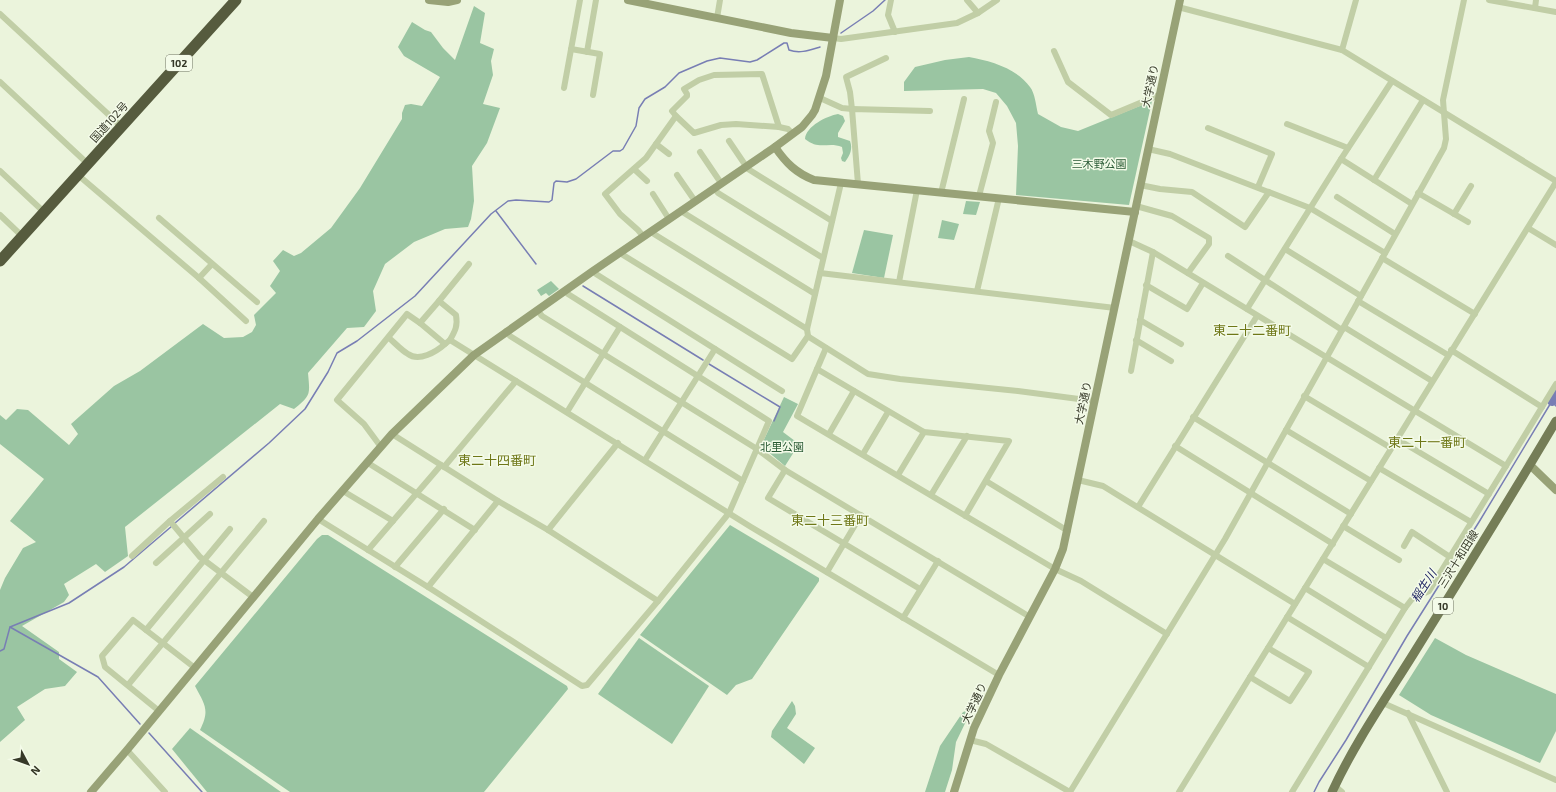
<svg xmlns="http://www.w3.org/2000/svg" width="1556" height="792" font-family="'Exo 2','Noto Sans JP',sans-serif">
<rect width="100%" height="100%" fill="#ebf4dc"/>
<!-- green -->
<g fill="#9ac5a2">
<path d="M 474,6 L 485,13 L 480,43 L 494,49 L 491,61 L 493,75 L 483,104 L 500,108 L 487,143 L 472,166 L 474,201 L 471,219 L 468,227 L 445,229 L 414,242 L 385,264 L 373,291 L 376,311 L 364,327 L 347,328 L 308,373 C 310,395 311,395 294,409 L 280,404 L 125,527 L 128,556 L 105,572 L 96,564 L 64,584 L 69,595 L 64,602 L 22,626 L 59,652 L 59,659 L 77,672 L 65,686 L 45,689 L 17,707 L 25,720 L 0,742 L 0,590 L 5,578 L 23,548 L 36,542 L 10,521 L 44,479 L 0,444 L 0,415 L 6,420 L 17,409 L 28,410 L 69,445 L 78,434 L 71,424 L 114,386 L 140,371 L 203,324 L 224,338 L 243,337 L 252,332 L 256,325 L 254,315 L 276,293 L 270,286 L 280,271 L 273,261 L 283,250 L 294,256 L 301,253 L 331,228 L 360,188 L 402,119 L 402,113 L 405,105 L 411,104 L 422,106 L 440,77 L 404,56 L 398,47 L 412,22 L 425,30 L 431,32 L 443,48 L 455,60 Z"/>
<path d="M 969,57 C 991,61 1016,68 1030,87 C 1035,93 1036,106 1038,114 L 1061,127 L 1078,131 L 1152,101 L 1129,205 L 1016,195 L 1018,146 L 1016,123 L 1007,106 L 996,93 L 983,89 L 904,91 L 904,82 L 915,67 L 945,60 Z"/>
<path d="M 838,114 L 843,116 L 845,121 L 838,133 L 838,137 L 850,141 C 853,149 850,155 845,162 L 842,161 L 841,158 L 843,153 L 842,147 C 828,141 820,151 805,139 C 806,126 827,116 838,114 Z"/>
<polygon points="966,201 980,202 976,215 963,214"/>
<polygon points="942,220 959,224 954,240 938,238"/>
<polygon points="864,230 893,235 884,278 852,273"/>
<polygon points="551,281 559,289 549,296 546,293 541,296 537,290"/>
<polygon points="784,397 798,404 783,432 799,444 785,466 761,446"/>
<polygon points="730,525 819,578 819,581 752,679 736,685 727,695 640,635"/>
<path d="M 322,535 L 328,535 L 567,686 L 568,689 L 484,792 L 290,792 L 200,730 C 210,710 205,705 195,686 L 317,539 Z"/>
<polygon points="639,638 709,686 672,744 598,694"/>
<polygon points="1435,638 1466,655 1556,694 1556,731 1540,763 1431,715 1399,695"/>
<polygon points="792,701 795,706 796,714 787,728 815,748 804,764 771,737 772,731"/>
<polygon points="972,709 956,742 952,770 945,792 925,792 940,746 963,712"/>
<polygon points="190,728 281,792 207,792 172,749"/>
</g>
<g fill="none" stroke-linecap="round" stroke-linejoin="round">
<!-- stream -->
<g stroke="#787eb4" stroke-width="1.5">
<polyline points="841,33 873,11 885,0"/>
<polyline points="496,211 536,264"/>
<polyline points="583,286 703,360"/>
<polyline points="709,364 780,407 774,421"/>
<path d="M 175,523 L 269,443 L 305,409 L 328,372 L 337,353 L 357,341 L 415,296 L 491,214 L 508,201 L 516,200 L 549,202 L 552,200 L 554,183 L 556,181 L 567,182 L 576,179 L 613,151 L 620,151 L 623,149 L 636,126 L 639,108 L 645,99 L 665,87 L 679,73 L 707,61 L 720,58 L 750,62 L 757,60 L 784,43 L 787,43 L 789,50 C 800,54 810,50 820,47"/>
<polyline points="10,627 98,677 140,724"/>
<polyline points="0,651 4,649 10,627 69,603 124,567 172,526"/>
<polyline points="149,733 202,792"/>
<polyline points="1314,792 1319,782 1346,740 1407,636 1479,522 1552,401 1556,406"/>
</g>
<!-- river -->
<polyline stroke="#787eb4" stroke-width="10" points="1552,401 1556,394"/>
<!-- street -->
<g stroke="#c1cea6" stroke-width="6">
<polyline points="891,0 888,15 895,32"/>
<polyline points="967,0 978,13"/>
<polyline points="1489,0 1556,12"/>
<polyline points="1178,7 1342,50 1556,181"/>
<polyline points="1535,8 1536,0"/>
<polyline points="0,14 122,127"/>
<polyline points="717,18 720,0"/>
<polyline points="833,38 841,39 957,23 978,13 997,0"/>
<polyline points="571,49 600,54 593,95"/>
<polyline points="1342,50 1356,0"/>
<polyline points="1054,51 1068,82 1111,115 1159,95"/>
<polyline points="587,52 596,0"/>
<polyline points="0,82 88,164"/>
<polyline points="564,88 580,0"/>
<polyline points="820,98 842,108 852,109 850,92 846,77 886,58"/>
<polyline points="676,116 672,111 687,96 687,94 684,89 699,80 714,75 762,74 779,127"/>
<polyline points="1287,124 1348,148"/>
<polyline points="1208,128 1272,154 1258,187"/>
<polyline points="729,141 748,169 832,221"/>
<polyline points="656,144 669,154"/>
<polyline points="1148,149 1170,154 1310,208 1385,253"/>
<polyline points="700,152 721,183"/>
<polyline points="1341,159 1412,204"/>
<polyline points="634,169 647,181"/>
<polyline points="0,171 44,212"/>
<polyline points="78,175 199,278 246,321"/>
<polyline points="677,175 695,201"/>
<polyline points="1374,180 1423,100"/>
<polyline points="841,183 807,329 808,336 809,337 868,374 900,379 1018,391 1094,401"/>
<polyline points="858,184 852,109 930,111"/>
<polyline points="1140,185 1160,189 1192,192 1245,227 1269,192"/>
<polyline points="714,188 718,193 823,258"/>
<polyline points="941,193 964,99"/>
<polyline points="1418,193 1468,222"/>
<polyline points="653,194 669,219"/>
<polyline points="979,196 993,143 989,131 996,102"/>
<polyline points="1337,197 1395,234"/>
<polyline points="1136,206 1172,216 1209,238 1209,244 1188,273"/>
<polyline points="682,210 684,213 815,294"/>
<polyline points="1454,214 1471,186"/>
<polyline points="0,215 22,236"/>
<polyline points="159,218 257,302"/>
<polyline points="1528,228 1556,245"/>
<polyline points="651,231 654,234 807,329"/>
<polyline points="643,236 638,230 620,214 605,194 646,158 676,116 694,133 721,125 736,124 779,127 788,129 793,134"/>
<polyline points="1129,241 1153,252 1506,466 1556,384"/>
<polyline points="1285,249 1361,296"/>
<polyline points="620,252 623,255 792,359 808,336"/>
<polyline points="1228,256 1342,330"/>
<polyline points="1382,258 1475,314"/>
<polyline points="593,271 596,274 782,391"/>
<polyline points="820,273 1115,308"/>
<polyline points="199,278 212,264"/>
<polyline points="899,282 917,190"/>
<polyline points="1146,285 1187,309 1203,283"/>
<polyline points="977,291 999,198"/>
<polyline points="439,301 469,264"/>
<polyline points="1358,301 1448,355"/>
<polyline points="1247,309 1341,159 1392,81"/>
<polyline points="537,310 542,316 757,449 785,470 1030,617"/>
<polyline points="1140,320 1181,344"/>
<path d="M 420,323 L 439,301 L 456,315 C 458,326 455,331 450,340"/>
<polyline points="1344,327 1432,381"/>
<polyline points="506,331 510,336 743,481"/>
<path d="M 389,338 C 395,343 401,350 408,354 C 419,362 436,352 445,344"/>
<polyline points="1136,340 1171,361"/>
<polyline points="1451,350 1542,407"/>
<polyline points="817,369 826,348"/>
<polyline points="1131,371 1153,252"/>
<polyline points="1304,396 1391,448"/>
<polyline points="567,412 620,327"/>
<polyline points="1193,417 1351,514"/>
<polyline points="1286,430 1371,481"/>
<polyline points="392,434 498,501 548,530 658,601"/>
<polyline points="829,434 854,391"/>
<polyline points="1397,439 1489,494"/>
<polyline points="1175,446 1333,544"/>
<polyline points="381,447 364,424 337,400 407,314 420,323 445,344 450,340 751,527 999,675"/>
<polyline points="863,454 888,412"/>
<polyline points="645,460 715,349"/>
<polyline points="368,463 475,530"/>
<polyline points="444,467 516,381"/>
<polyline points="1379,468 1471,522"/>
<polyline points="785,470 768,498 920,589"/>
<polyline points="898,475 924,432"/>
<polyline points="1078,480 1103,486 1295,604"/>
<polyline points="986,481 1068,531"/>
<polyline points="343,491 393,521"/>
<polyline points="931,495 967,436"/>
<polyline points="1138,507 1257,316"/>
<polyline points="965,516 1009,441 924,432 817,369 797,416 1055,569 1081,581 1167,634"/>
<polyline points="318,519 428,587 582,686 587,685 658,601 729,513 769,421 568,294 566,291"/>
<polyline points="170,521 200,557 253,597"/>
<polyline points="1343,526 1399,560"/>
<polyline points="548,530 618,443"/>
<polyline points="1404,546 1412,532 1450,557"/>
<polyline points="368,550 441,465"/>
<polyline points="132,556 170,521 223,477"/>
<polyline points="1323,559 1405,608"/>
<polyline points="156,563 210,514"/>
<polyline points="395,567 444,509"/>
<polyline points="827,572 861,515"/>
<polyline points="428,587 498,501"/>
<polyline points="1305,588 1386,638"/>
<polyline points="1287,617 1369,667"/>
<polyline points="903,618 938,561"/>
<polyline points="146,630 230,529"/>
<polyline points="1250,677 1290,701 1309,672 1268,648"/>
<polyline points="128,685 264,521"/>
<polyline points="1383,703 1556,780"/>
<polyline points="159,711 105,667 102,656 133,620 195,668"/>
<polyline points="1408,713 1447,792"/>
<polyline points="970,740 986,744 1070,792"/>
<polyline points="127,750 165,792"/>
<polyline points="1335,786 1342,792"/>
<polyline points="1070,792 1225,539 1444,148 1446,139 1443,100 1464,0"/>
<polyline points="1179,792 1556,182"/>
<polyline points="1292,792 1405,608 1412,599 1429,591 1506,466"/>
</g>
<!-- secondary -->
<g stroke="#98a277" stroke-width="8">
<polyline points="429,0 448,2 457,0"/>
<polyline points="628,0 791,33 833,38"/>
<path d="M 775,147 C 786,163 796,173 814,180 L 1135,212"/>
<polyline points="1530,465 1556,490"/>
<polyline points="91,792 127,750 318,519 392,434 474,355 593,271 775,147 802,127 812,115 815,110 826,76 840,0"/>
<polyline points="954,792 974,728 999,675 1055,569 1063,549 1180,0"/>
</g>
<!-- primary -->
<path stroke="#757d57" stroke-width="9" d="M 1332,792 C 1354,744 1386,698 1414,653 C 1462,576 1510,499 1556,421"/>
<!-- highway -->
<polyline stroke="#565b3e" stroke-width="11" points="0,261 236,0"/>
</g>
<g text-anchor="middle" stroke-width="3" stroke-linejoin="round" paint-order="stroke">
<!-- shield labels -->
<g fill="#f4fbe9" stroke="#6f7362" stroke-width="1">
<rect x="166" y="55" width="26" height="16" rx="3"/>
<rect x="1433" y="598" width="20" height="16" rx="3"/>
</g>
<g font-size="10" font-weight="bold" fill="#363928">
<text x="179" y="67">102</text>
<text x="1443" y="610">10</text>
</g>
<!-- street labels -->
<g font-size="11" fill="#363928" stroke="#f4fbe9">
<text transform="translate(1150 86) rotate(-78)" y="4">大学通り</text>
<text transform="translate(109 122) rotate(-48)" y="4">国道102号</text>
<text transform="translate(1083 403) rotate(-78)" y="4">大学通り</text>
<text transform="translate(1458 559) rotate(-58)" y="4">三沢十和田線</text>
<text transform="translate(974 703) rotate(-65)" y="4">大学通り</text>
</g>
<!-- park labels -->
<g font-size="11" fill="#295a34" stroke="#f4fbe9">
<text x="1099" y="168">三木野公園</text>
<text x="782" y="451">北里公園</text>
</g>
<!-- water labels -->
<g font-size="12" font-style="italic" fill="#191e5f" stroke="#f4fbe9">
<text transform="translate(1424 586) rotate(-57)" y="4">稲生川</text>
</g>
<!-- quarter labels -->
<g font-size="13" fill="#6e7717" stroke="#f4fbe9">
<text x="1252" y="335">東二十二番町</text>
<text x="1427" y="447">東二十一番町</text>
<text x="497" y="465">東二十四番町</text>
<text x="830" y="525">東二十三番町</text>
</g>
</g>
<!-- north arrow -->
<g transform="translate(28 764) rotate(131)" stroke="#f4fbe9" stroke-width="3" paint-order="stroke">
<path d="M0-3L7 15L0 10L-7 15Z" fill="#363928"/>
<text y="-6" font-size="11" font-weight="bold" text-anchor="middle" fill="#363928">N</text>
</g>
</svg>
